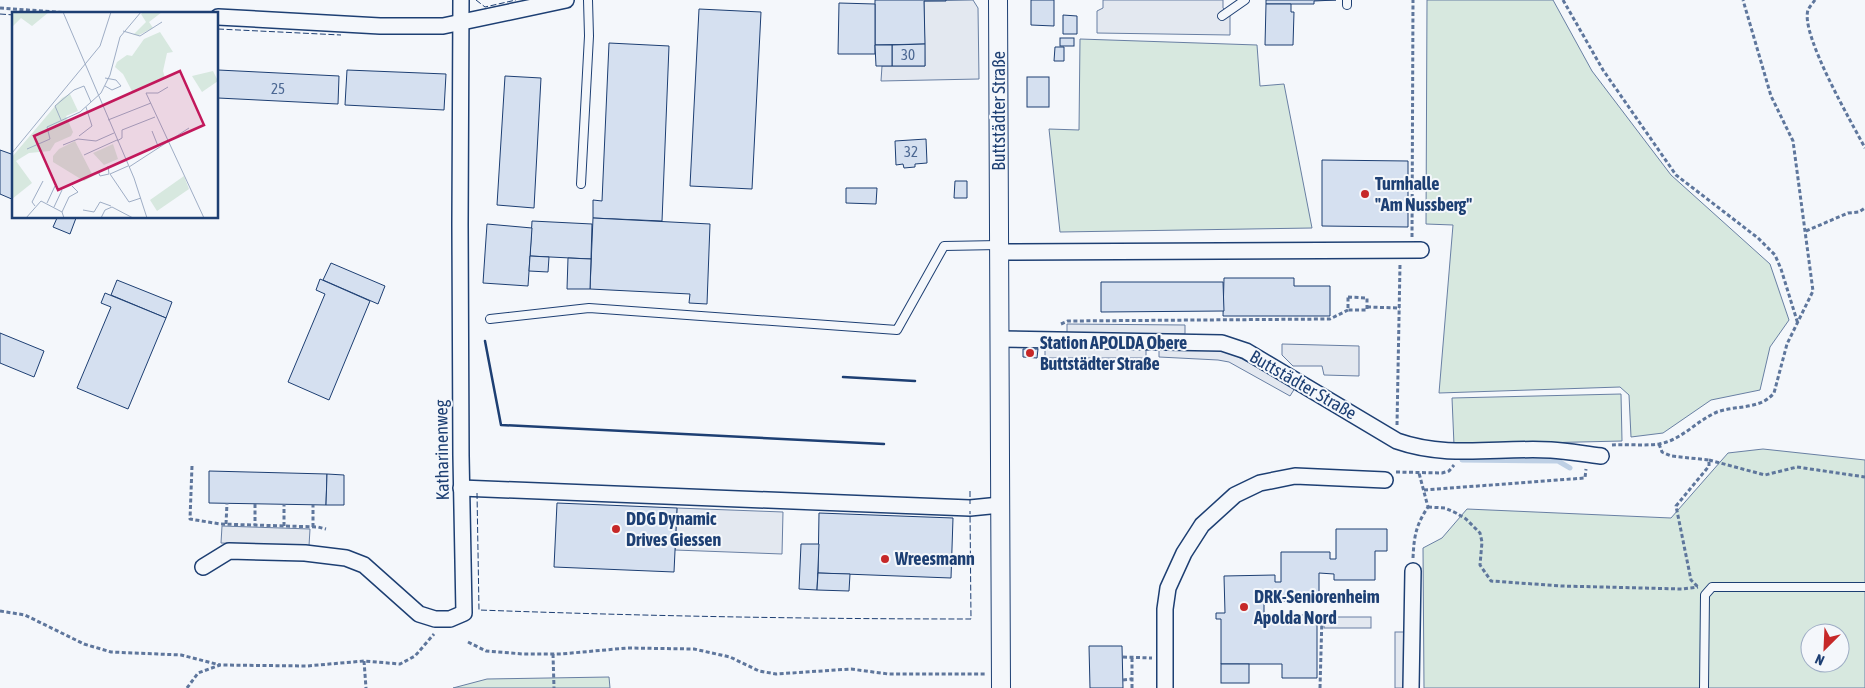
<svg xmlns="http://www.w3.org/2000/svg" width="1865" height="688" font-family="'Asap Condensed',sans-serif">
<rect width="100%" height="100%" fill="#f4f7fb"/>
<!-- green -->
<g fill="#d7e8df" stroke="#687fa3" fill-rule="evenodd">
<polygon points="1427,0 1553,0 1592,71 1671,175 1770,264 1789,320 1770,347 1760,390 1711,400 1663,433 1631,437 1629,395 1620,387 1439,393 1453,225 1426,224"/>
<polygon points="1080,39 1257,45 1260,86 1284,84 1312,228 1060,232 1049,129 1079,130"/>
<polygon points="1621,394 1622,441 1454,445 1452,398"/>
<path d="M 1763,449 L 1865,460 L 1865,688 L 1424,688 L 1423,548 L 1442,538 L 1467,509 L 1671,518 L 1728,453 ZM 1810,633 L 1840,633 L 1840,663 L 1810,663 Z"/>
<polygon points="609,677 610,688 453,688 487,679"/>
</g>
<!-- parking -->
<g fill="#e3e8f0" stroke="#687fa3">
<polygon points="973,0 978,8 979,79 881,81 882,66 925,66 924,1"/>
<polygon points="1103,0 1223,0 1223,8 1230,16 1230,35 1097,33 1097,11 1103,8"/>
<polygon points="1067,324 1185,325 1185,334 1067,333"/>
<polygon points="1282,344 1359,346 1359,376 1324,375 1322,366 1293,366 1282,355"/>
<rect x="1045" y="349" width="101" height="9"/>
<polygon points="1159,349 1220,350 1231,353 1295,388 1290,396 1229,362 1218,360 1159,357"/>
<polygon points="677,508 783,512 782,554 675,550"/>
<polygon points="222,526 310,529 309,546 221,543"/>
<rect x="1324" y="617" width="47" height="11"/>
<rect x="1395" y="632" width="12" height="56"/>
</g>
<g fill="none" stroke-linecap="round" stroke-linejoin="round">
<!-- stream -->
<polyline stroke="#bed0e5" stroke-width="5" points="1462,460 1558,461 1570,468"/>
</g>
<!-- building -->
<g fill="#d5e0f0" stroke="#1d3f73">
<polygon points="875,0 946,0 946,1 924,1 925,44 875,45"/>
<polygon points="1031,0 1054,0 1054,26 1031,25"/>
<polygon points="1266,0 1336,0 1314,1 1314,4 1266,4"/>
<polygon points="839,3 875,4 875,54 838,54"/>
<polygon points="1266,4 1291,4 1291,12 1294,12 1293,45 1265,45"/>
<polygon points="699,9 761,12 752,189 690,186"/>
<polygon points="1063,15 1077,16 1077,34 1063,34"/>
<rect x="1060" y="38" width="14" height="8"/>
<polygon points="609,43 669,46 662,221 593,218 593,200 602,201"/>
<polygon points="925,44 925,66 892,66 892,45"/>
<polygon points="875,45 892,45 892,66 876,66"/>
<polygon points="1055,47 1064,47 1064,61 1054,61"/>
<polygon points="218,70 339,76 338,104 218,98"/>
<polygon points="347,70 446,74 444,110 345,105"/>
<polygon points="505,76 541,78 534,208 497,205"/>
<rect x="1027" y="77" width="22" height="30"/>
<polygon points="926,139 927,163 915,164 915,167 904,168 903,164 896,165 895,141"/>
<polygon points="0,150 14,155 14,200 0,194"/>
<polygon points="1322,160 1408,161 1408,227 1322,226"/>
<polygon points="955,181 967,181 967,198 954,198"/>
<polygon points="846,188 877,188 876,204 846,203"/>
<polygon points="57,218 76,218 70,234 53,227"/>
<polygon points="593,218 710,224 707,304 689,303 690,294 590,289"/>
<polygon points="532,221 592,224 591,259 530,256"/>
<polygon points="487,224 532,228 528,286 483,283"/>
<polygon points="530,256 549,257 548,272 529,271"/>
<polygon points="568,258 591,259 590,289 567,289"/>
<polygon points="331,263 385,286 378,304 323,280"/>
<polygon points="1224,278 1294,278 1294,286 1330,286 1330,316 1223,316"/>
<polygon points="320,279 370,301 329,400 288,382 325,294 316,290"/>
<polygon points="117,280 172,302 166,318 111,295"/>
<polygon points="1101,282 1223,282 1224,311 1101,312"/>
<polygon points="105,293 166,318 128,409 77,388 111,307 101,303"/>
<polygon points="0,333 44,351 34,377 0,363"/>
<polygon points="1023,349 1038,349 1037,358 1023,357"/>
<polygon points="209,471 327,474 326,505 209,503"/>
<polygon points="327,474 344,475 344,505 326,505"/>
<polygon points="557,503 677,508 674,572 554,567"/>
<polygon points="819,513 953,518 951,578 818,573"/>
<polygon points="1336,529 1387,529 1387,551 1375,551 1375,580 1334,580 1334,574 1319,573 1319,601 1280,601 1280,596 1264,596 1264,615 1317,615 1317,678 1282,678 1282,664 1221,664 1221,619 1216,619 1216,613 1225,613 1224,576 1275,575 1275,582 1281,582 1281,552 1330,552 1330,559 1336,559"/>
<polygon points="801,544 819,544 817,590 799,589"/>
<polygon points="818,573 850,574 849,591 817,590"/>
<polygon points="1089,646 1122,646 1123,688 1090,688"/>
<rect x="1221" y="664" width="28" height="19"/>
</g>
<g fill="none" stroke-linecap="round" stroke-linejoin="round">
<defs>
<g id="service">
<polyline points="1347,0 1347,5"/>
<polyline points="1222,16 1245,0"/>
<polyline points="581,184 589,36 588,0"/>
<polyline points="490,319 589,308 897,330 944,246 999,245"/>
<polyline points="1704,688 1705,595 1712,587 1865,587"/>
</g>
<g id="minor">
<polyline points="218,17 380,26 443,26 566,0"/>
<polyline points="1000,252 1421,250"/>
<path d="M 999,339 L 1222,343 L 1246,351 L 1397,441 C 1448,459 1498,447 1551,450 C 1567,451 1584,454 1601,456"/>
<polyline points="461,488 970,508 1000,505"/>
<polyline points="203,567 229,551 305,553 346,558 364,565 419,614 435,619 450,619 464,613 461,456 460,224 461,0"/>
<polyline points="1165,688 1165,609 1168,588 1184,553 1202,525 1235,495 1260,483 1295,476 1385,480"/>
<polyline points="1411,688 1413,571"/>
</g>
<polyline id="tertiary" points="998,0 1001,688"/>
</defs>
<!-- service casing -->
<use href="#service" stroke="#1d3f73" stroke-width="10"/>
<!-- minor casing -->
<use href="#minor" stroke="#1d3f73" stroke-width="18"/>
<!-- tertiary casing -->
<use href="#tertiary" stroke="#1d3f73" stroke-width="20"/>
<!-- path -->
<g stroke="#5e769c" stroke-width="3" stroke-dasharray="4 2.5" stroke-linecap="butt">
<polyline points="1563,0 1603,70 1676,175 1758,238 1775,255 1781,269 1798,324"/>
<path d="M 1815,0 C 1813,3 1810,6 1808,10 C 1800,34 1852,123 1865,148"/>
<polyline points="0,8 84,14"/>
<polyline points="1806,231 1848,213 1859,212 1865,208"/>
<polyline points="1412,237 1413,0"/>
<polygon points="1348,297 1367,298 1367,310 1348,310"/>
<polyline points="1367,307 1400,308"/>
<polyline points="1061,324 1068,321 1330,319 1348,310"/>
<polyline points="1397,425 1400,264"/>
<polyline points="1659,444 1662,452 1671,456 1709,460 1709,466 1676,506 1691,580 1698,587"/>
<path d="M 1612,445 C 1627,444 1644,446 1659,444 C 1682,440 1696,421 1717,412 C 1736,405 1760,410 1774,393 L 1787,344 L 1813,291 L 1793,141 L 1771,96 L 1743,0"/>
<polyline points="1709,460 1765,475 1797,467 1865,477"/>
<polyline points="192,466 190,519 220,524 318,527 326,529"/>
<polyline points="1396,472 1442,473 1449,471 1454,465"/>
<polyline points="1424,490 1585,478 1586,469"/>
<polyline points="255,504 255,525"/>
<polyline points="1428,507 1445,508 1456,513 1466,519 1480,533 1482,542 1480,565 1491,581 1562,586 1682,589 1698,587"/>
<polyline points="226,524 227,503"/>
<polyline points="284,526 284,504"/>
<polyline points="313,527 313,505"/>
<path d="M 1413,558 C 1414,536 1416,525 1428,507 L 1419,473"/>
<polyline points="0,611 25,615 84,644 111,652 181,655 220,665"/>
<polyline points="468,642 486,651 523,654 561,654 627,648 694,649 730,657 759,671 776,674 851,669 888,674 985,674"/>
<polyline points="553,654 554,688"/>
<polyline points="1123,657 1152,658"/>
<polyline points="364,661 366,688"/>
<polyline points="1123,680 1132,679"/>
<polyline points="187,688 198,673 220,665 307,666 364,661 400,664 415,656 434,634"/>
<polyline points="1132,688 1132,658"/>
<polyline points="1320,688 1322,616"/>
</g>
<!-- service -->
<use href="#service" stroke="#f4f7fb" stroke-width="8"/>
<!-- minor -->
<use href="#minor" stroke="#f4f7fb" stroke-width="15"/>
<!-- tertiary -->
<use href="#tertiary" stroke="#f4f7fb" stroke-width="18"/>
<!-- fence -->
<g stroke="#1d3f73" stroke-width="1" stroke-dasharray="6 2.5" stroke-linecap="butt">
<polyline points="476,0 485,7 516,0"/>
<polyline points="0,14 14,15"/>
<polyline points="218,29 341,35"/>
<polyline points="970,491 970,504"/>
<path d="M 477,493 L 479,610 C 643,616 807,619 971,619 L 970,511"/>
</g>
<!-- wall -->
<g stroke="#1d3f73" stroke-width="2.5">
<polyline points="485,341 501,425 884,444"/>
<polyline points="843,377 915,381"/>
</g>
</g>
<!-- markers -->
<g fill="#c62828" stroke="#f4f7fb" stroke-width="2">
<circle cx="1365" cy="194" r="5"/>
<circle cx="1030" cy="353" r="5"/>
<circle cx="616" cy="529" r="5"/>
<circle cx="885" cy="559" r="5"/>
<circle cx="1244" cy="607" r="5"/>
</g>
<g text-anchor="middle" stroke-width="4" stroke-linejoin="round" paint-order="stroke">
<!-- number labels -->
<g font-size="15" fill="#4b6792">
<text x="908" y="60">30</text>
<text x="278" y="94">25</text>
<text x="911" y="157">32</text>
</g>
<!-- street labels -->
<g font-size="18" fill="#1d3f73" stroke="#f4f7fb">
<text transform="translate(999 111) rotate(-90)" y="6">Buttstädter Straße</text>
<text transform="translate(1303 385) rotate(30)" y="6">Buttstädter Straße</text>
<text transform="translate(442 450) rotate(-91)" y="6">Katharinenweg</text>
</g>
<!-- poi labels -->
<g font-size="18" font-weight="bold" fill="#1d3f73" stroke="#f4f7fb" text-anchor="start">
<text x="1375" y="190">Turnhalle<tspan x="1375" dy="21">"Am Nussberg"</tspan></text>
<text x="1040" y="349">Station APOLDA Obere<tspan x="1040" dy="21">Buttstädter Straße</tspan></text>
<text x="626" y="525">DDG Dynamic<tspan x="626" dy="21">Drives Giessen</tspan></text>
<text x="895" y="565">Wreesmann</text>
<text x="1254" y="603">DRK-Seniorenheim<tspan x="1254" dy="21">Apolda Nord</tspan></text>
</g>
</g>
<!-- overview -->
<g transform="translate(12 12)">
<rect width="206" height="206" fill="#f4f7fb"/>
<path d="M 0,0 L 37,0 L 20,14 L 9,6 L 0,15 ZM 132,0 L 150,0 L 137,10 L 141,16 L 127,23 L 121,23 L 134,10 L 129,2 ZM 148,20 L 161,40 L 155,41 L 151,59 L 153,66 L 121,81 L 111,62 L 103,55 L 105,50 L 115,43 L 120,44 L 132,27 ZM 201,59 L 206,69 L 190,80 L 180,64 ZM 58,82 L 66,99 L 54,104 L 61,120 L 59,124 L 43,131 L 38,139 L 17,141 L 4,149 L 20,171 L 0,187 L 0,145 L 50,86 ZM 63,129 L 81,164 L 72,169 L 41,150 L 41,144 L 47,137 ZM 101,132 L 106,147 L 92,153 L 81,141 ZM 172,164 L 177,177 L 145,199 L 138,188 Z" fill="#d7e8df"/>
<path fill="none" stroke="#9eadc5" stroke-width="1" d="M 51,0 L 122,166 L 135,206M 111,19 L 128,24 L 150,10M 93,66 L 104,68 L 109,74 L 100,78 L 93,74M 156,75 L 146,81 L 134,81 L 192,206M 49,108 L 43,94 L 62,78 L 72,74 L 79,90M 96,108 L 139,91M 140,119 L 146,134M 67,124 L 80,114 L 74,95M 105,129 L 110,126 L 110,118 L 143,105M 51,133 L 66,127 L 84,129 L 102,121M 15,137 L 38,127 L 35,115 L 68,100 L 89,81 L 98,63 L 108,25 L 129,0M 0,141 L 88,34 L 99,0M 72,143 L 105,128M 117,155 L 177,116M 86,159 L 88,164 L 97,162 L 96,154M 98,162 L 117,190 L 129,186M 98,162 L 116,154M 35,191 L 43,174M 23,194 L 20,190 L 31,169M 42,195 L 50,178M 71,198 L 82,200 L 88,190 L 99,194M 14,206 L 29,189 L 50,200M 52,206 L 50,200 L 57,185 L 66,180 L 60,174M 89,206 L 93,198 L 100,195 L 121,206"/>
<path fill="#c2185b" fill-opacity="0.15" stroke="#c2185b" stroke-width="2.5" d="M 168,59 L 192,113 L 46,178 L 22,124 Z"/>
<rect width="206" height="206" fill="none" stroke="#1d3f73" stroke-width="2.5"/>
</g>
<!-- north arrow -->
<g transform="translate(1825 648) rotate(204)"><circle r="24" fill="#f4f7fb" stroke="#9eadc5"/>
<path d="M0-4L9 19L0 12L-9 19Z" fill="#c62828"/>
<text y="-8" font-size="14" font-weight="bold" text-anchor="middle" fill="#1d3f73">N</text>
</g>
</svg>
